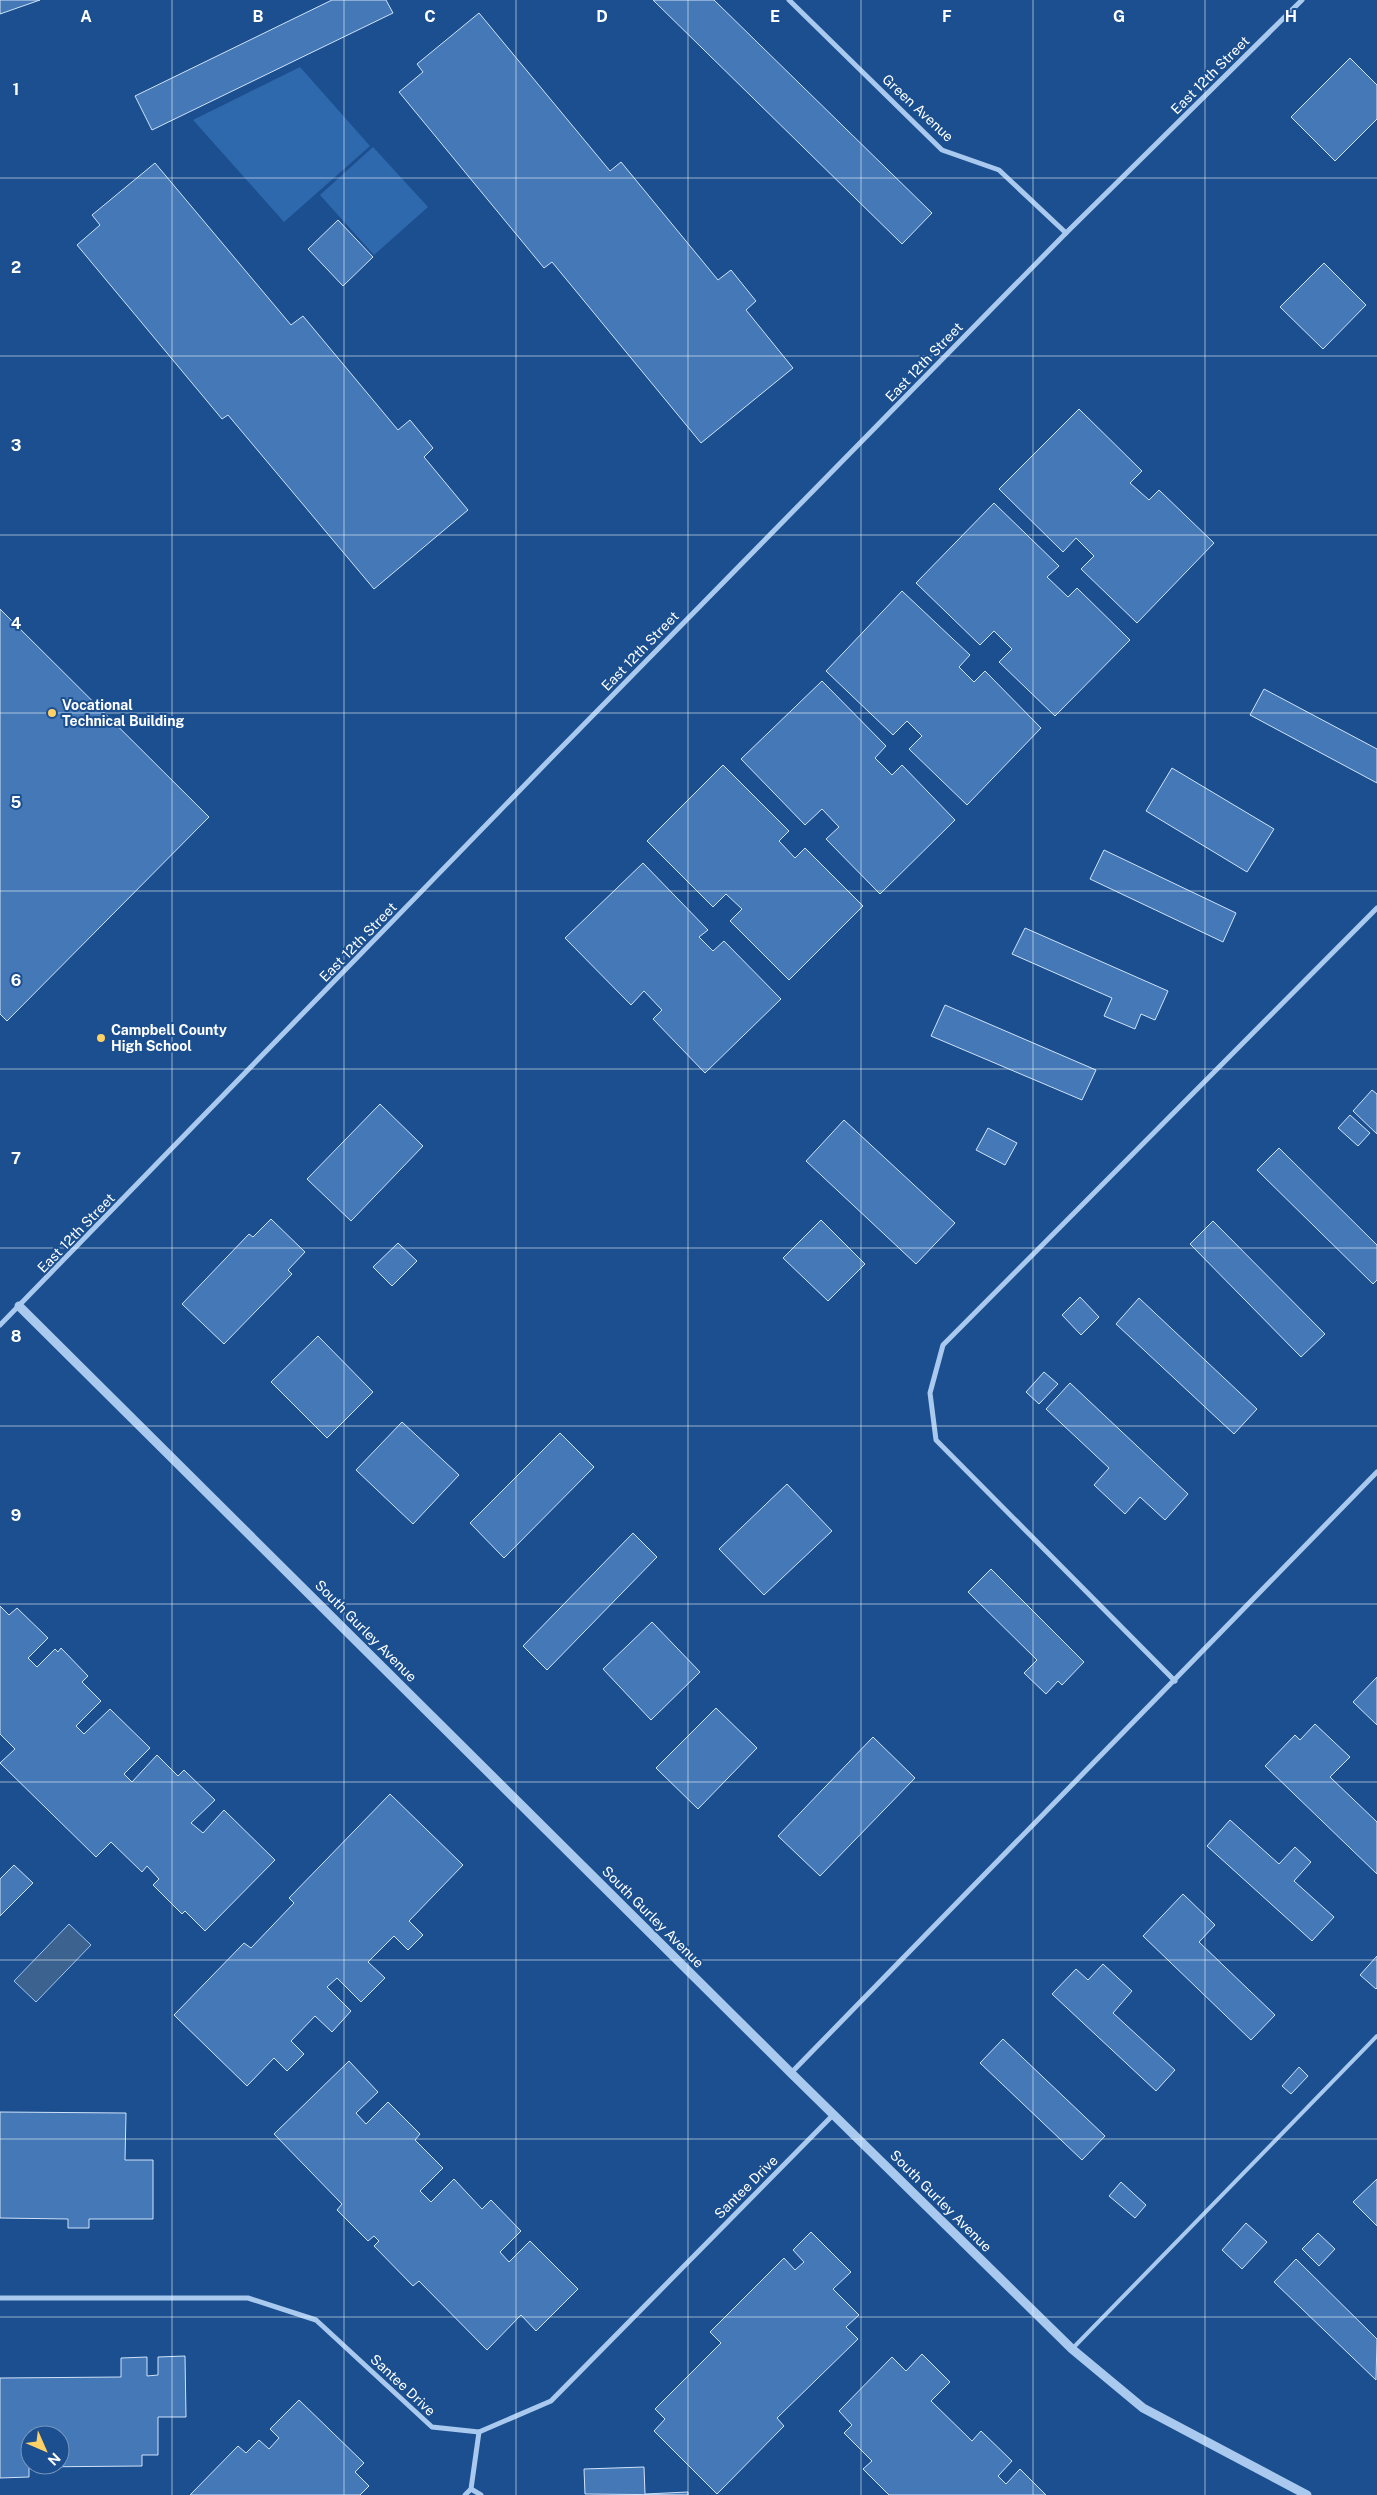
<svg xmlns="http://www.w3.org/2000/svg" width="1377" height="2495" font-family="'Public Sans',sans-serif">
<rect width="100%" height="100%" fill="#1b4f8f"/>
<!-- green -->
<g fill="#2e69ad">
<polygon points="300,67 370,146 284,222 193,120"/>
<polygon points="373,147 428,207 374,255 320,195"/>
</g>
<!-- water -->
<polygon fill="#3c6290" stroke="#9cc4f0" points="69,1924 91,1945 36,2002 14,1981"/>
<!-- building -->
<g fill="#4478b7" stroke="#cfe3fa" fill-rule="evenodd">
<polygon points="0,0 40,0 0,14"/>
<polygon points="332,0 386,0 393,13 152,130 135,96"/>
<polygon points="653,0 714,0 932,213 902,244"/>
<polygon points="479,13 610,171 621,162 718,280 731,270 756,301 746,310 793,368 701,443 552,262 544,268 399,92 423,72 417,64"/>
<polygon points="1350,58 1377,85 1377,119 1335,161 1291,117"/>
<polygon points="155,163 291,325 303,316 398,430 410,420 433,448 424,457 468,510 374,589 228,415 222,419 77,245 100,225 92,215"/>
<polygon points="338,220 373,257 343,286 308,249"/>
<polygon points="1324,263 1366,305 1323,349 1280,307"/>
<polygon points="1079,409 1142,471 1130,483 1149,500 1159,490 1214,543 1137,623 1081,569 1094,556 1076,538 1063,552 999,489"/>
<polygon points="994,503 1059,566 1047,577 1068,597 1077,588 1130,640 1055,716 999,662 1012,649 994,631 980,645 916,583"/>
<polygon points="902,591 970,655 959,667 974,682 985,671 1041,728 967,805 909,749 922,736 907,721 893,735 826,671"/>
<polygon points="0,609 209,817 7,1021 0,1014"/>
<polygon points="822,681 886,746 875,758 892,775 902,765 955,820 880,894 826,839 839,827 822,809 805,825 741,759"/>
<polygon points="1264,689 1377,749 1377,783 1250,715"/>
<polygon points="723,765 789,831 779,841 795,858 805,848 863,906 789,980 730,921 742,909 726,894 713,907 647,841"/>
<polygon points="1172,768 1274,829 1247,872 1146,811"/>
<polygon points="1104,850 1236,913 1223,942 1090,879"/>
<polygon points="643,863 708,930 699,937 713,951 724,941 781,999 705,1073 653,1019 662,1010 644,991 631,1005 565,938"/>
<polygon points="1025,928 1168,991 1155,1020 1141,1014 1135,1029 1104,1016 1112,998 1012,954"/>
<polygon points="945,1005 1096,1070 1082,1100 931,1036"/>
<polygon points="1372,1090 1377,1094 1377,1134 1353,1111"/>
<polygon points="380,1104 423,1146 351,1221 307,1179"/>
<polygon points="1350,1115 1370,1133 1358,1146 1338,1128"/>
<polygon points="844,1120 955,1223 916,1264 806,1161"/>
<polygon points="988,1128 1017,1143 1005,1165 976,1150"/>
<polygon points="1279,1148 1377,1245 1377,1280 1373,1284 1257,1170"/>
<polygon points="271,1219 305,1252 288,1270 292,1274 224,1344 182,1304 249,1234 253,1237"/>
<polygon points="821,1220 865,1264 828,1301 783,1258"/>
<polygon points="1213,1221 1325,1334 1301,1357 1190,1244"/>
<polygon points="398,1243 417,1261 392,1286 373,1267"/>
<polygon points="1080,1297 1099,1317 1081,1335 1062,1315"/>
<polygon points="1139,1298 1257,1409 1234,1434 1116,1324"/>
<polygon points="318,1336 373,1392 327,1438 271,1382"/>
<polygon points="1044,1372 1058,1384 1039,1404 1026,1392"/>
<polygon points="1070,1383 1188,1494 1165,1520 1140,1497 1125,1514 1094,1485 1109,1468 1046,1409"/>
<polygon points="402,1422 459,1475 413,1524 356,1470"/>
<polygon points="560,1433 594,1467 504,1558 470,1523"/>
<polygon points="787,1484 832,1531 764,1595 719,1549"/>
<polygon points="633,1533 657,1557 547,1670 523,1646"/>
<polygon points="991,1569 1084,1662 1062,1685 1058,1681 1046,1694 1024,1673 1037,1660 968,1592"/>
<polygon points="0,1606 9,1615 17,1608 48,1638 28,1658 37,1667 55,1649 58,1652 61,1648 88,1676 82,1682 101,1701 76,1726 84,1734 110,1709 150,1748 124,1774 132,1782 157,1755 178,1776 184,1770 215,1800 191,1823 203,1833 224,1810 275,1860 205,1931 185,1911 182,1914 153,1885 159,1879 147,1866 142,1872 111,1842 96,1857 0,1763 15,1749 0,1734"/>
<polygon points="652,1622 700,1672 651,1720 603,1669"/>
<polygon points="1377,1677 1377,1725 1353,1702"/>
<polygon points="716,1708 757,1748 698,1809 656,1768"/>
<polygon points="1315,1724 1350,1757 1330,1777 1377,1822 1377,1874 1265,1766 1295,1735 1300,1740"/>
<polygon points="873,1737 915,1778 820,1876 778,1836"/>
<polygon points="390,1794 463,1865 409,1921 423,1935 408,1950 394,1936 368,1962 385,1978 361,2002 337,1978 327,1987 351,2011 332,2032 315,2016 291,2041 304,2054 287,2071 274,2058 247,2086 174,2015 244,1943 251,1948 294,1903 289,1898"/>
<polygon points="1230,1820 1279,1864 1295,1847 1311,1862 1294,1881 1334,1917 1312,1941 1207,1846"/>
<polygon points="14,1865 33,1883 0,1916 0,1879"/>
<polygon points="1183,1894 1215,1925 1199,1942 1275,2015 1251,2040 1143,1936"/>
<polygon points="1377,1956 1377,1988 1376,1989 1360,1975"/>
<polygon points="1103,1964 1132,1991 1113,2013 1175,2070 1156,2091 1052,1994 1076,1969 1088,1980"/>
<polygon points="1003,2039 1105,2136 1082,2160 980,2063"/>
<polygon points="349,2061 378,2092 356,2113 366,2124 388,2102 420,2134 415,2140 443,2168 420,2191 431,2202 454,2179 482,2209 491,2200 521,2231 500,2252 509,2262 530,2241 578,2289 536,2331 521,2315 487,2350 419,2281 413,2286 374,2246 379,2241 374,2236 368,2241 337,2210 342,2204 274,2134"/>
<polygon points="1299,2067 1308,2076 1291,2094 1282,2086"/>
<polygon points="0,2112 126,2113 125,2160 153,2160 153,2219 89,2219 89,2228 68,2228 68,2219 0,2218"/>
<polygon points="1377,2179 1377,2226 1353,2202"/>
<polygon points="1121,2182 1146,2205 1135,2218 1109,2196"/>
<polygon points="1246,2223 1267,2242 1242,2269 1222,2250"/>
<polygon points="811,2232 851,2272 833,2289 859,2315 846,2327 858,2339 777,2418 784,2426 717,2494 654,2431 665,2419 655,2409 721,2343 710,2332 784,2258 795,2270 804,2262 793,2250"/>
<polygon points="1318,2233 1335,2249 1319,2266 1302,2249"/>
<polygon points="1296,2259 1377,2339 1376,2380 1274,2282"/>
<polygon points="922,2354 950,2382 931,2401 972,2441 981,2431 1012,2461 998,2476 1006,2484 1020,2469 1046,2495 889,2495 863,2469 872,2461 844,2433 852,2425 839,2411 892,2357 906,2371"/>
<path d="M 185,2356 L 186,2417 L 158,2417 L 158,2455 L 142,2455 L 142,2466 L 29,2467 L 29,2477 L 0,2478 L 0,2378 L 121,2377 L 121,2358 L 147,2357 L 147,2376 L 158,2375 L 158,2357 ZM 30,2435 L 60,2435 L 60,2465 L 30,2465 Z"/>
<polygon points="299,2400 364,2463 355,2472 369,2486 360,2495 190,2495 238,2446 246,2453 259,2440 269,2449 279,2438 270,2429"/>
<polygon points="644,2467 645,2494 688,2492 688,2495 585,2494 584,2469"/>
</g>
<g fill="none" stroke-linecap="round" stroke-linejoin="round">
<!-- service -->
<polyline stroke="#a9c9ee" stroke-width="4" points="1073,2348 1377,2036"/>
<!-- minor -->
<g stroke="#a9c9ee" stroke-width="5">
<polyline points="789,0 942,150 999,170 1066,233"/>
<polyline points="0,1325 553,756 1066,233 1302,0"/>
<polyline points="1175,1681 936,1440 930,1393 943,1345 1377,908"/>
<polyline points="791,2073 1377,1472"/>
<polyline points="0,2298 248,2298 316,2320 432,2427 479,2432 551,2401 834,2114"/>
<polyline points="471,2489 481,2495"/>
<polyline points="465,2495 471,2489 479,2432"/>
</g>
<!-- tertiary -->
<polyline stroke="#a9c9ee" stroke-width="9" points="19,1306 791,2073 1072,2349 1143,2408 1307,2495"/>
</g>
<!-- grid -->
<path fill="none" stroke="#fff" stroke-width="1" stroke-opacity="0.55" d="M 172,0 L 172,2495M 344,0 L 344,2495M 516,0 L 516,2495M 688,0 L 688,2495M 861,0 L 861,2495M 1033,0 L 1033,2495M 1205,0 L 1205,2495M 0,178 L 1377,178M 0,356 L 1377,356M 0,535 L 1377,535M 0,713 L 1377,713M 0,891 L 1377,891M 0,1069 L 1377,1069M 0,1248 L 1377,1248M 0,1426 L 1377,1426M 0,1604 L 1377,1604M 0,1782 L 1377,1782M 0,1960 L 1377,1960M 0,2139 L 1377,2139M 0,2317 L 1377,2317"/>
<!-- markers -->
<g fill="#ffd166" stroke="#1b4f8f" stroke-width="2">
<circle cx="52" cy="713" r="5"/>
<circle cx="101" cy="1038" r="5"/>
</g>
<g text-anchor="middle" stroke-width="4" stroke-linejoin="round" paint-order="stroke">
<!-- street labels -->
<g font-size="14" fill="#fff" stroke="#1b4f8f">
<text transform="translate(1210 75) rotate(-45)" y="5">East 12th Street</text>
<text transform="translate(918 108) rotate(43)" y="5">Green Avenue</text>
<text transform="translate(924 362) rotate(-46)" y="5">East 12th Street</text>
<text transform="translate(640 651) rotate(-46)" y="5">East 12th Street</text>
<text transform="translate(358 942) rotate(-46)" y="5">East 12th Street</text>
<text transform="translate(76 1233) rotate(-46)" y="5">East 12th Street</text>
<text transform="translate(366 1631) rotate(45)" y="5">South Gurley Avenue</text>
<text transform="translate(653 1917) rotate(45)" y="5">South Gurley Avenue</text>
<text transform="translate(746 2187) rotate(-45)" y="5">Santee Drive</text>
<text transform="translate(941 2201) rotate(45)" y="5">South Gurley Avenue</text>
<text transform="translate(403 2385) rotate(43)" y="5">Santee Drive</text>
</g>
<!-- poi labels -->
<g font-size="14" font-weight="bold" fill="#fff" stroke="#1b4f8f" text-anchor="start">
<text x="62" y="710">Vocational<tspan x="62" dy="16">Technical Building</tspan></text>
<text x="111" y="1035">Campbell County<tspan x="111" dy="16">High School</tspan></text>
</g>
</g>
<g font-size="16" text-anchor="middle" font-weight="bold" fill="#fff" stroke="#1b4f8f" stroke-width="4" stroke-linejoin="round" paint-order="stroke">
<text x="86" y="22">A</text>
<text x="258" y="22">B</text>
<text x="430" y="22">C</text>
<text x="602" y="22">D</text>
<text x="775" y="22">E</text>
<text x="947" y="22">F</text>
<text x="1119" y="22">G</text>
<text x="1291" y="22">H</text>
<text x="16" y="95">1</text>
<text x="16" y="273">2</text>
<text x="16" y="451">3</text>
<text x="16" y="629">4</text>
<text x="16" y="808">5</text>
<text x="16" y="986">6</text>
<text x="16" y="1164">7</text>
<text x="16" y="1342">8</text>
<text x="16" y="1521">9</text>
</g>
<!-- north arrow -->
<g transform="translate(45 2450) rotate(135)"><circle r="24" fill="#1b4f8f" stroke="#7695bc"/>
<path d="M0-4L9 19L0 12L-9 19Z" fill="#ffd166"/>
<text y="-8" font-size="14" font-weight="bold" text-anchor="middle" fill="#ffffff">N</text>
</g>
</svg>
